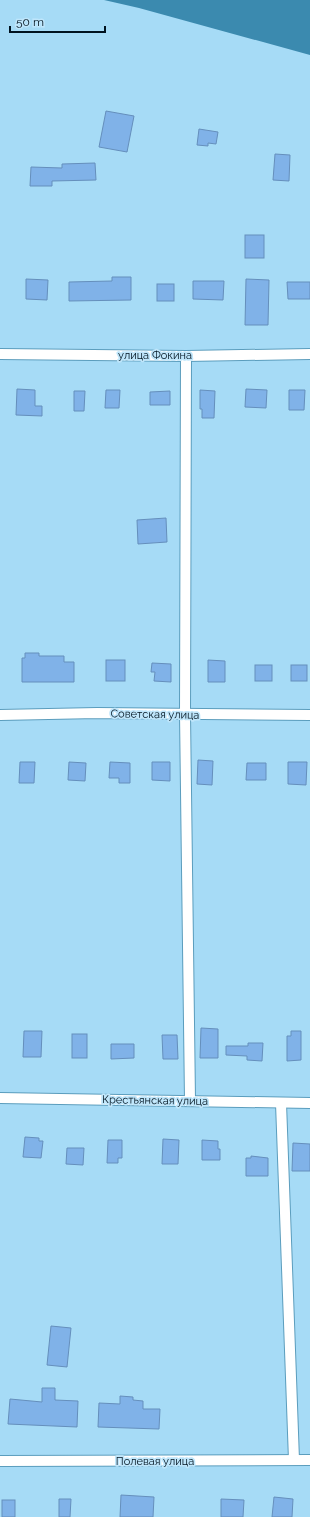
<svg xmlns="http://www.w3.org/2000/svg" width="310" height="1517" font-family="Raleway,sans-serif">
<rect width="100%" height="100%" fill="#a6dbf6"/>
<!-- water -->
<polygon fill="#3b8aaf" points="104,0 310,0 310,55 139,8"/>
<!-- building -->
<g fill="#80b2e8" stroke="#658fbc">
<polygon points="106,111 134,116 127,152 99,147"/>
<polygon points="199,129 218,132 216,144 208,143 208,146 197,145"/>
<polygon points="275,154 290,155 289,181 273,180"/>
<polygon points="95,163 96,180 52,181 52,186 30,186 31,167 62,168 62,164"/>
<rect x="245" y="235" width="19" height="23"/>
<polygon points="112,277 131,277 131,300 69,301 69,282 112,281"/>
<polygon points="26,279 48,280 47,300 26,299"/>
<polygon points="246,279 269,280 268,325 245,325"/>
<polygon points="193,281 224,281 223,300 193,299"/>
<polygon points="287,282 310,282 310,299 288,299"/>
<rect x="157" y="284" width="17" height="17"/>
<polygon points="17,389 35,390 35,406 42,406 42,416 16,415"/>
<polygon points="246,389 267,390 266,408 245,407"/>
<polygon points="106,390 120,390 119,408 105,408"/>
<polygon points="200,390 215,391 214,418 202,418 202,409 200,409"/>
<polygon points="289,390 305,390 304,410 289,410"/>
<polygon points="74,391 85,391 84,411 74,411"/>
<polygon points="170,391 170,405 150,405 150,392"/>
<polygon points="166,518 167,542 138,544 137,520"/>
<polygon points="25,653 39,653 39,656 64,656 64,662 74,662 74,682 22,682 22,658 25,658"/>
<rect x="106" y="660" width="19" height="21"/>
<polygon points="208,660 225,661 225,682 208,682"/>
<polygon points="152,663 171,664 171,682 154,681 155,672 151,672"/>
<rect x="255" y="665" width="17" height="16"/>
<rect x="291" y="665" width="16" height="16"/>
<polygon points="198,760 213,761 212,785 197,784"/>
<polygon points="20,762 35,762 34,783 19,783"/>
<polygon points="69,762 86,763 85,781 68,780"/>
<polygon points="110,762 130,763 130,783 119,783 119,778 109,778"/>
<polygon points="152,762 170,762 170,781 152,780"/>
<polygon points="288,762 307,762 306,785 288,784"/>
<polygon points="247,763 266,763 266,780 246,780"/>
<polygon points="201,1028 218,1029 218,1058 200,1058"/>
<polygon points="24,1031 42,1031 41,1057 23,1057"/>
<polygon points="291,1031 301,1031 301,1060 287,1061 287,1036 291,1036"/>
<rect x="72" y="1034" width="15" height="24"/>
<polygon points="162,1035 177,1035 178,1059 163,1059"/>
<polygon points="248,1043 263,1043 262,1061 247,1060 247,1056 226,1055 226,1046 248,1046"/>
<polygon points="111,1044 134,1044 134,1058 111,1059"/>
<polygon points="25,1137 39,1138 39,1141 43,1141 41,1158 23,1157"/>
<polygon points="163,1139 179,1140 178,1164 162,1164"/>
<polygon points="108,1140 122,1140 122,1158 118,1158 118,1163 107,1163"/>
<polygon points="202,1140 218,1141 218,1149 220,1149 220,1160 202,1160"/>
<polygon points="293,1143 310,1144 310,1171 292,1171"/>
<polygon points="67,1148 84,1148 83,1165 66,1164"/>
<polygon points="251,1156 268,1158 268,1176 246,1176 246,1158 251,1158"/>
<polygon points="51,1326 71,1328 67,1367 47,1365"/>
<polygon points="42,1388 55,1388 55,1400 78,1401 77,1427 8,1424 10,1399 42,1402"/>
<polygon points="120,1396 133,1397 133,1400 143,1401 143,1409 160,1409 159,1429 98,1427 99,1403 120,1404"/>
<polygon points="121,1495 154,1497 153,1517 120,1517"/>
<polygon points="274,1497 293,1499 292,1517 272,1517"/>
<polygon points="59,1499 71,1499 70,1517 59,1517"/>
<polygon points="221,1499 244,1500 243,1517 221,1517"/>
<rect x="2" y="1500" width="13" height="17"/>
</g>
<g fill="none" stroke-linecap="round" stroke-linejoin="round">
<defs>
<g id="street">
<polyline points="0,354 186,356 310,354"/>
<polyline points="186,356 185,714 190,1100"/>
<polyline points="0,715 97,713 310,715"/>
<polyline points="0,1098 310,1103"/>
<polyline points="281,1103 294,1460"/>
<polyline points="0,1461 310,1460"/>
</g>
</defs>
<!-- street casing -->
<use href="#street" stroke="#5b9dbd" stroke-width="12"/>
<!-- street -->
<use href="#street" stroke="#fff" stroke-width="10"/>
</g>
<g text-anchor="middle" stroke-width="3.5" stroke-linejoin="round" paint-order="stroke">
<!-- street labels -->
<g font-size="11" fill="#00131f" stroke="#bfe6fb">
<text x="155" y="359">улица Фокина</text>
<text transform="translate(155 714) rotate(1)" y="4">Советская улица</text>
<text transform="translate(155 1100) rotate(1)" y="4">Крестьянская улица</text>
<text x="155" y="1465">Полевая улица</text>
</g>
</g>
<!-- scale -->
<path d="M10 26v6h95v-6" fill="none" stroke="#00131f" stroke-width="2"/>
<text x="16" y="26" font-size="12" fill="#00131f" stroke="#bfe6fb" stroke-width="3" paint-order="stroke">50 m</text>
</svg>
